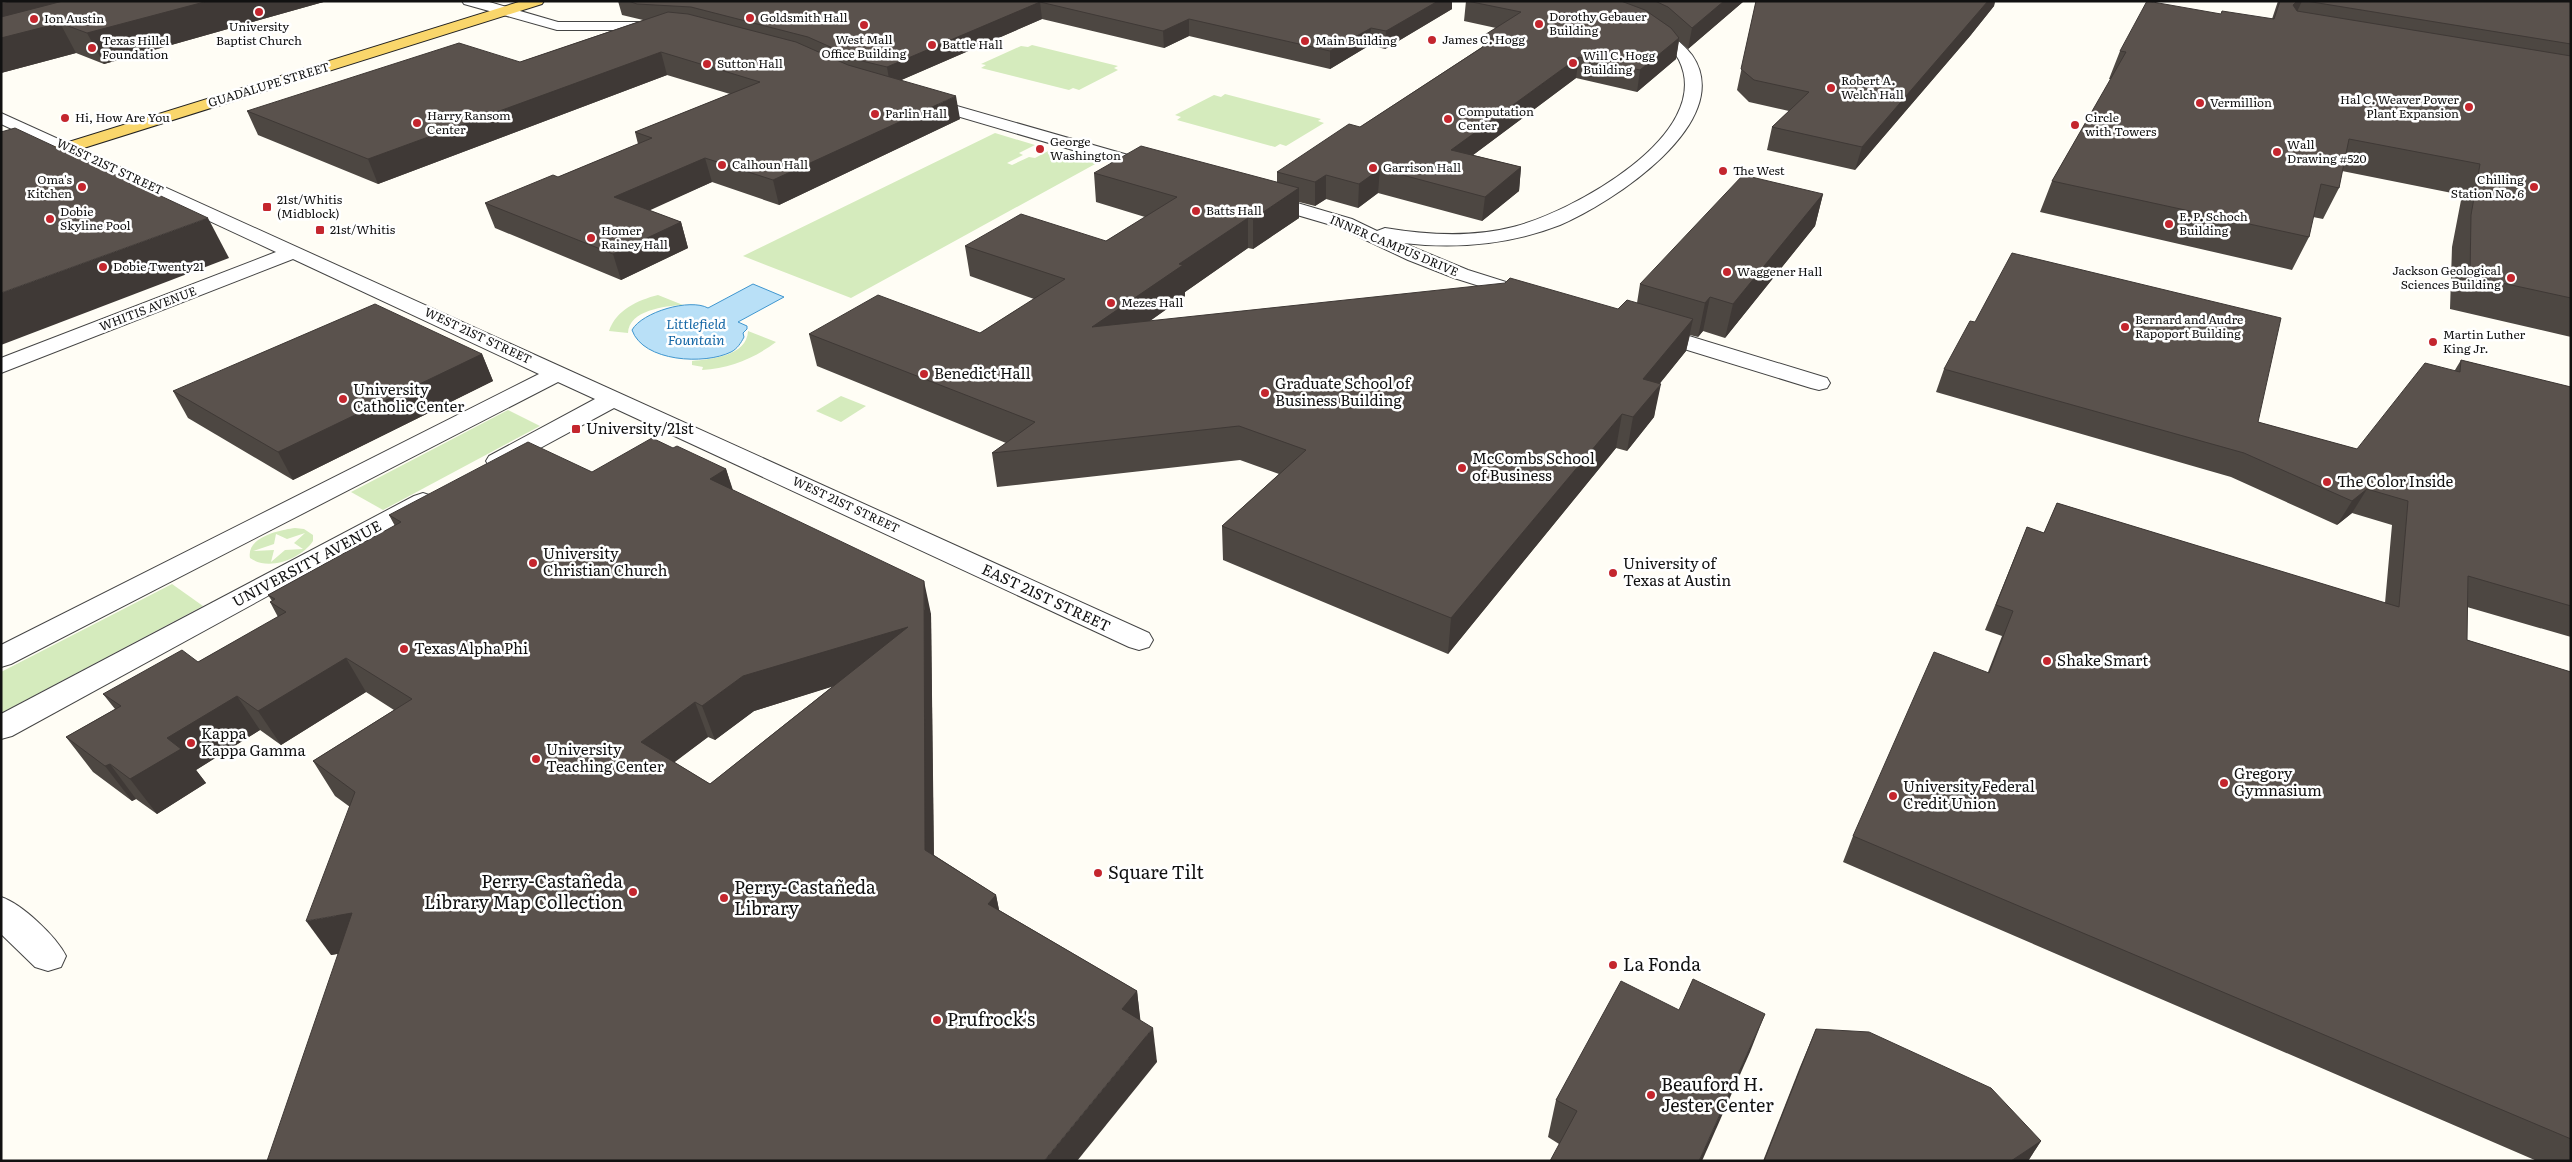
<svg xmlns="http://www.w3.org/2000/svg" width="2572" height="1162" font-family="Literata,serif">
<rect width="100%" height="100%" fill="#fffdf5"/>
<!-- green -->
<g fill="#d5ebbd" fill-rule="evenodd">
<polygon points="1032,45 1118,66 1114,68 1118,70 1079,90 1073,88 1069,90 981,68 986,65 981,64 1021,46 1028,47"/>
<polygon points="1225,94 1321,119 1318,121 1324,123 1286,146 1280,144 1275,147 1177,120 1181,117 1175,115 1214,95 1221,97"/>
<polygon points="995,133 1035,145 1019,153 1023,155 1007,163 1012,165 1029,157 1035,158 1052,149 1097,163 851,298 743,256"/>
<path d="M 658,295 L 683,305 C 665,306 629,310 628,333 L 609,331 C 616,310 638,300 658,295 Z"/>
<path d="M 748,331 L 776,342 C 753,359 730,368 702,370 L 703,367 L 692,365 L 692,361 C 711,359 747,356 748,331 Z"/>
<polygon points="841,396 866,406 841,422 816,411"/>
<polygon points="508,410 540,426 383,510 351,492"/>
<path d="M 295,528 L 304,529 L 313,535 L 313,541 C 302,558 269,572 250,558 C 246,537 280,530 295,528 ZM 305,533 L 294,543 L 303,549 L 285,550 L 271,562 L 274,550 L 253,551 L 274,544 L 276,534 L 287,539 Z"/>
<polygon points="172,584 203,606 1,713 1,672"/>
</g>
<!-- water -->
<path fill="#b9e0f7" stroke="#3f96cf" d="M 753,284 L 784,297 L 738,322 L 747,326 L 747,329 L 743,333 L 744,337 C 741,343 737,349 731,352 C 705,365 643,362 632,330 C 642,312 690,298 708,308 Z"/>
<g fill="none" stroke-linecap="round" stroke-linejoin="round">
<defs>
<g id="minor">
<polygon points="462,1 486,1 558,22 661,22 668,26 661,30 557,30 464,4"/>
<path d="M 1646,23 C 1663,27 1681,41 1692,55 C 1738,122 1610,204 1560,225 C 1509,245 1456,249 1403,243 L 1468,270 L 1535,291 L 1538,295 L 1535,299 L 1528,301 L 1521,299 L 1454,278 L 1408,260 L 1338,227 L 1256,203 L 1254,199 L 1256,195 L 1270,195 L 1352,219 L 1377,231 L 1385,228 C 1427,235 1471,238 1513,227 C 1570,213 1716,135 1679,60 C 1672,46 1654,37 1641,30 L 1639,27 L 1641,24 Z"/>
<polygon points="922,96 1163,165 1166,169 1163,173 1151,173 916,104 914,101"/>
<polygon points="1,113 1149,633 1153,640 1149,647 1139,650 1129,647 614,408 507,466 498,468 489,466 486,461 489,456 595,399 558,382 11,664 1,667 1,645 539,374 293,259 1,373 1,358 276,252 1,124"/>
<polygon points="1653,325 1827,378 1830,383 1827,388 1819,390 1811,388 1645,337 1642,332 1645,327"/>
<polygon points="423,493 432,496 436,501 432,506 12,736 1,739 1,714 414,496"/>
<path d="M 1,897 C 22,904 56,936 66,956 L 61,967 L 48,971 L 35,967 L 1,934 Z"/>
</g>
<polygon id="primary" points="522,1 544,1 542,4 1,174 1,163"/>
</defs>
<!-- minor casing -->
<use href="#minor" stroke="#444" stroke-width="2"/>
<!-- primary casing -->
<use href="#primary" stroke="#222" stroke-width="2"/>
<!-- minor -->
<use href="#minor" fill="#fff" fill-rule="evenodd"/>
<!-- primary -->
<use href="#primary" fill="#f9d66b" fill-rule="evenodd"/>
</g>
<!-- wall -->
<g fill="#4d4742" fill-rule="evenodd">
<polygon points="1,1 327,1 104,64 76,53 1,73"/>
<polygon points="618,1 1452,1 1452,9 1385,49 1370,45 1330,69 1189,36 1164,48 1042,19 901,80 960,119 779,205 712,182 648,210 681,222 688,248 621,280 495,228 485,203 558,177 638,144 635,132 730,94 667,75 378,184 258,135 247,111 520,62 643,20 622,15"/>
<polygon points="1466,1 1744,1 1688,49 1679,41 1676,59 1637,92 1576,78 1473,155 1521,167 1519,191 1482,221 1378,193 1358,208 1326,199 1315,206 1299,202 1299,218 1253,249 1248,248 1185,292 1185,296 1150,321 1618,309 1637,303 1640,284 1823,194 1815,226 1725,338 1703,331 1698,337 1690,335 1686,351 1659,384 1654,417 1627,451 1616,448 1448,654 1223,560 1222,526 1279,474 1240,460 997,487 992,453 1006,443 817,366 809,334 980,333 1034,299 970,276 965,246 1106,241 1145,217 1096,202 1094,173 1277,182 1277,172 1360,127 1482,47 1483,36 1496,28 1464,21"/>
<polygon points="1756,1 1995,1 1994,6 1970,36 1855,170 1767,150 1772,127 1789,111 1749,102 1737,90"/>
<polygon points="2278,1 2571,1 2571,337 2450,309 2452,247 2462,195 2342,171 2339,188 2323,219 2313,217 2309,237 2292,270 2040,212 2052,181 2111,79 2109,79 2120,51 2221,14 2272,19"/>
<polygon points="482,354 493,381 293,480 188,418 173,391"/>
<polygon points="2461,360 2571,387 2571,637 2467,607 2467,640 2571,672 2571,1161 2537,1161 1843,862 1853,836 1988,672 2002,636 1985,630 2027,527 2044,533 2057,503 2385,603 2392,525 2352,513 2337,525 2231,477 1936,392 1944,369 2258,422 2357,449 2455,370"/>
<path d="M 673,448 L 726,469 L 733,490 L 931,614 L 934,855 L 996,895 L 999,910 L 1137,991 L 1140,1020 L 1157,1062 L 337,954 L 331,955 L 350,807 L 335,796 L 313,761 L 394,710 L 366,692 L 281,745 L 260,730 L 196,770 L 206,783 L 157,814 L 136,799 L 132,801 L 93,772 L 66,737 L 115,709 L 103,694 L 198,662 L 278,617 L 270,602 L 272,601 L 268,595 L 395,526 L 389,515 L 592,472 ZM 833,686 L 710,784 L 674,762 L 708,737 L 715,740 L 754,711 Z"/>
<polygon points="1816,1029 2041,1141 2028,1161 1763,1161 1800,1067"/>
<polygon points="1750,1052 1559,1144 1548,1137 1556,1100"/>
</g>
<!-- shaded-wall -->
<g fill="#3f3936">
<polygon points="14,1 141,1 1,38 1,4"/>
<polygon points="208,1 327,1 104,64 87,33"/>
<polygon points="1438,1 1452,1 1452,9 1385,49 1386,31"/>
<polygon points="1724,1 1744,1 1688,49 1692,28"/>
<polygon points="1988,1 1995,1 1994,6 1970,36 1855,170 1862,147"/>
<polygon points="2302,1 2290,27 2293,5 2296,2"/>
<polygon points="1040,2 1042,19 890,85 887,67"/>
<polygon points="1189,19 1189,36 1164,48 1163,31"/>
<polygon points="60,23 76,53 1,73 1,38"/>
<polygon points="1371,28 1370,45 1330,69 1330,51"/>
<polygon points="1679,38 1676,59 1637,92 1640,70"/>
<polygon points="661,52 667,75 378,184 368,159"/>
<polygon points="1579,57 1576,78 1449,173 1451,150"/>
<polygon points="956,96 960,119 779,205 773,180"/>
<polygon points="705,158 712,182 622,223 614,197"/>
<polygon points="1521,167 1519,191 1482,221 1485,197"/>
<polygon points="1380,169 1378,193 1358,208 1359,184"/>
<polygon points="1326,175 1326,199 1315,206 1315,182"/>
<polygon points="1299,188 1299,218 1253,249 1253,219"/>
<polygon points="1823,194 1815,226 1725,338 1733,304"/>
<polygon points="208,218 229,258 1,345 1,293"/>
<polygon points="1248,218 1248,248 1185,292 1185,296 1096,359 1092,327 1179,264"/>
<polygon points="681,222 688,248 621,280 613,254"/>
<polygon points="1710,297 1703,331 1698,337 1705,303"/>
<polygon points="1693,319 1686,351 1637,412 1643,379"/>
<polygon points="482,354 493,381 293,480 278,452"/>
<polygon points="1661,384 1654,417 1627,451 1633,417"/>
<polygon points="1622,414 1616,448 1448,654 1451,618"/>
<polygon points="726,469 736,502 710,479"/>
<polygon points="2367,489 2352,513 2337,525 2352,501"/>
<polygon points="924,581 931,614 934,885 925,850"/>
<polygon points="908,627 915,661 754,711 715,740 702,706 743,676"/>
<polygon points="346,658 366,692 281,745 258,711"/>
<polygon points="237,696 260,730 196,770 206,783 157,814 130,779 167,738"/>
<polygon points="695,702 708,737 655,777 641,742"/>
<polygon points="110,764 136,799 132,801 105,766"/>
<polygon points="996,895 1003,930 988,904"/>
<polygon points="352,913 375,947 331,955 306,921"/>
<polygon points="1137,991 1141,1025 1122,1009"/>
<polygon points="1765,1014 1750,1052 1702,1161 1699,1161"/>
<polygon points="1153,1028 1157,1062 1077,1161 1044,1161"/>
<polygon points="2041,1141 2028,1161 2011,1161"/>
</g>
<!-- building -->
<g fill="#5a524d" stroke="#3f3936" fill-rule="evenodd">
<polygon points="1,1 14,1 1,4"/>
<polygon points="63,1 208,1 87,33 60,23 1,38 1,17"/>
<polygon points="628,1 1438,1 1386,31 1371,28 1330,51 1189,19 1163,31 1040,2 887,67 862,61 808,37 691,7 637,4"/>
<polygon points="1467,1 1621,1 1645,10 1671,28 1679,38 1640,70 1579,57 1451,150 1521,167 1485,197 1380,169 1359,184 1326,175 1315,182 1277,172 1349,124 1360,127 1495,39 1483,36 1521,12"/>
<polygon points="1655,1 1724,1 1692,28 1668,7"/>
<polygon points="1756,1 1988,1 1862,147 1772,127 1809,92 1754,80 1741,69"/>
<polygon points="2147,1 2221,14 2222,11 2274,19 2280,1 2299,1 2296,2 2293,5 2297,11 2571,56 2571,298 2470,276 2471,215 2480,164 2349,139 2339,188 2321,184 2309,237 2052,181 2126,52 2120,51"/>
<polygon points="2306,1 2571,1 2571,44"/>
<polygon points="668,12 688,14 796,42 848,65 956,96 773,180 705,158 614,197 681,222 613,254 485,203 553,175 558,177 652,138 635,132 760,82 661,52 368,159 247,111 459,43 520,62"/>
<polygon points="15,128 208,218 1,293 1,132"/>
<polygon points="1141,146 1299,188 1253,219 1248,218 1179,264 1183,265 1092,327 1505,283 1510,278 1618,309 1627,300 1693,319 1643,379 1661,384 1633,417 1622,414 1451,618 1222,526 1306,450 1239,426 992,453 1035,422 809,334 878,295 980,333 1065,279 965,246 1021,214 1106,241 1177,197 1094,173"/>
<polygon points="1743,175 1823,194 1733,304 1710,297 1705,303 1640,284"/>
<polygon points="2012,253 2281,318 2258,422 2357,449 2425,363 2460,372 2461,360 2571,387 2571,606 2468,576 2467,640 2571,672 2571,1139 1853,836 1934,652 1989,673 2013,611 1996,605 2027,527 2044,533 2057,503 2399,607 2408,501 2367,489 2352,501 2244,453 1944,369 1970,321 1975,322"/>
<polygon points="375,304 482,354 278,452 173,391"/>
<path d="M 652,438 L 673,448 L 677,446 L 726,469 L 710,479 L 924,581 L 925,850 L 996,895 L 988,904 L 1137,991 L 1122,1009 L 1153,1028 L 1044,1161 L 267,1161 L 352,913 L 306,921 L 355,792 L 313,761 L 412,699 L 346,658 L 258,711 L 237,696 L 167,738 L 181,749 L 130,779 L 110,764 L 105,766 L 66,737 L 121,706 L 103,694 L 182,650 L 198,662 L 286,612 L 270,602 L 275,599 L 268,595 L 401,522 L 389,515 L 528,442 L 592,472 ZM 908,627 L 710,784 L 641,742 L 695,702 L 702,706 L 743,676 Z"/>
<polygon points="1693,979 1765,1014 1699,1161 1550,1161 1577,1111 1556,1100 1621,981 1679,1010"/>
<polygon points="1816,1029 1869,1032 1991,1088 2041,1141 2011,1161 1764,1161"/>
</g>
<!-- markers -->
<g fill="#c4262e" stroke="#fff" stroke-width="2">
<circle cx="259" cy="12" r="5"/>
<circle cx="750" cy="18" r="5"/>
<circle cx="34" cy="19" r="5"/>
<circle cx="1539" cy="24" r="5"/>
<circle cx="864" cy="25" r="5"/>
<circle cx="1432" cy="40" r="5"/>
<circle cx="1305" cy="41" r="5"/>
<circle cx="932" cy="45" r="5"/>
<circle cx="92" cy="48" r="5"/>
<circle cx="1573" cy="63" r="5"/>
<circle cx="707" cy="64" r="5"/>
<circle cx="1831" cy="88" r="5"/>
<circle cx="2200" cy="103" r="5"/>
<circle cx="2469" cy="107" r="5"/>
<circle cx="875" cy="114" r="5"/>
<circle cx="65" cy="118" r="5"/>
<circle cx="1448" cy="119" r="5"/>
<circle cx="417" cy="123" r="5"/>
<circle cx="2075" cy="125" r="5"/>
<circle cx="1040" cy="149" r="5"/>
<circle cx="2277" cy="152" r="5"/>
<circle cx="722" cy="165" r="5"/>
<circle cx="1373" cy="168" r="5"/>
<circle cx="1723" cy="171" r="5"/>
<circle cx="82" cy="187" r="5"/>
<circle cx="2534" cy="187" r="5"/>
<rect x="262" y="202" width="10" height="10" rx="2.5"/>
<circle cx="1196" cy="211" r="5"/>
<circle cx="50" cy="219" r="5"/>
<circle cx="2169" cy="224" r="5"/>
<rect x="315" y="225" width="10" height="10" rx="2.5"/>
<circle cx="591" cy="238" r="5"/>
<circle cx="103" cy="267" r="5"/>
<circle cx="1727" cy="272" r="5"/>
<circle cx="2511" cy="278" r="5"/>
<circle cx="1111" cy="303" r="5"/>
<circle cx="2125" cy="327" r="5"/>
<circle cx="2433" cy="342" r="5"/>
<circle cx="924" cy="374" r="5"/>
<circle cx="1265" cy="393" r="5"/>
<circle cx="343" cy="399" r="5"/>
<rect x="571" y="424" width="10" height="10" rx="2.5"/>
<circle cx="1462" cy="468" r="5"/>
<circle cx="2327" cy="482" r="5"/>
<circle cx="533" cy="563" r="5"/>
<circle cx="1613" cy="573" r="5"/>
<circle cx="404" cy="649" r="5"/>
<circle cx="2047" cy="661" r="5"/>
<circle cx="191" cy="743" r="5"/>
<circle cx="536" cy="759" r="5"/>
<circle cx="2224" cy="783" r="5"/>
<circle cx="1893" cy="796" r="5"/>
<circle cx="1098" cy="873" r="5"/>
<circle cx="633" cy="892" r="5"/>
<circle cx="724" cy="898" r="5"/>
<circle cx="1613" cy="965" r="5"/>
<circle cx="937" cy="1020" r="5"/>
<circle cx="1651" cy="1095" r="5"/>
</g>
<g text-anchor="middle" stroke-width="5" stroke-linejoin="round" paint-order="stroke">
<!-- far-poi labels -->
<g font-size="12" fill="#111" stroke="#fff" text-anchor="start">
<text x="1549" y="21">Dorothy Gebauer<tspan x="1549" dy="14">Building</tspan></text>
<text x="760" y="22">Goldsmith Hall</text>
<text x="44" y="23">Ion Austin</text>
<text x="259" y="31" text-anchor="middle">University<tspan x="259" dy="14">Baptist Church</tspan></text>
<text x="864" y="44" text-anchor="middle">West Mall<tspan x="864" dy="14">Office Building</tspan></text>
<text x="1442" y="44">James C. Hogg</text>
<text x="102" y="45">Texas Hillel<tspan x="102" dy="14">Foundation</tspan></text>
<text x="1315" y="45">Main Building</text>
<text x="942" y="49">Battle Hall</text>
<text x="1583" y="60">Will C. Hogg<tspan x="1583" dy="14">Building</tspan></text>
<text x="717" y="68">Sutton Hall</text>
<text x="1841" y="85">Robert A.<tspan x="1841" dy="14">Welch Hall</tspan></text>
<text x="2459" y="104" text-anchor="end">Hal C. Weaver Power<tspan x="2459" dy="14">Plant Expansion</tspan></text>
<text x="2210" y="107">Vermillion</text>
<text x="1458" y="116">Computation<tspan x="1458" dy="14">Center</tspan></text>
<text x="885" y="118">Parlin Hall</text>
<text x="427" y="120">Harry Ransom<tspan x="427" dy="14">Center</tspan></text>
<text x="75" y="122">Hi, How Are You</text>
<text x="2085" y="122">Circle<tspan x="2085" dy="14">with Towers</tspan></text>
<text x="1050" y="146">George<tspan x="1050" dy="14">Washington</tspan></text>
<text x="2287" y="149">Wall<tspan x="2287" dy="14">Drawing #520</tspan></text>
<text x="732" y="169">Calhoun Hall</text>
<text x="1383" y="172">Garrison Hall</text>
<text x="1733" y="175">The West</text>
<text x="72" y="184" text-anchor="end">Oma's<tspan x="72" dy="14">Kitchen</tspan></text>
<text x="2524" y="184" text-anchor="end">Chilling<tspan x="2524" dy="14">Station No. 6</tspan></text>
<text x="277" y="204">21st/Whitis<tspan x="277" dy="14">(Midblock)</tspan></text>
<text x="1206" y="215">Batts Hall</text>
<text x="60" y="216">Dobie<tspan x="60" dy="14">Skyline Pool</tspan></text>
<text x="2179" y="221">E. P. Schoch<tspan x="2179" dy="14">Building</tspan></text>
<text x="330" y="234">21st/Whitis</text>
<text x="601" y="235">Homer<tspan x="601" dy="14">Rainey Hall</tspan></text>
<text x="113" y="271">Dobie Twenty21</text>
<text x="2501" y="275" text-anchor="end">Jackson Geological<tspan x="2501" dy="14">Sciences Building</tspan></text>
<text x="1737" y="276">Waggener Hall</text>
<text x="1121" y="307">Mezes Hall</text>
<text x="2135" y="324">Bernard and Audre<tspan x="2135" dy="14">Rapoport Building</tspan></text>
<text x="2443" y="339">Martin Luther<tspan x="2443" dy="14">King Jr.</tspan></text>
</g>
<!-- far-street labels -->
<g font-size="12" fill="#111" stroke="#fff">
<text transform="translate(269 85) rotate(-17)" y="4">GUADALUPE STREET</text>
<text transform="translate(110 167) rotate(25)" y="4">WEST 21ST STREET</text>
<text transform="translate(1394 246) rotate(23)" y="4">INNER CAMPUS DRIVE</text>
<text transform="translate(148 309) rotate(-21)" y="4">WHITIS AVENUE</text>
<text transform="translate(478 336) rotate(25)" y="4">WEST 21ST STREET</text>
<text transform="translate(846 505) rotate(25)" y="4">WEST 21ST STREET</text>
</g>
<!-- far-water labels -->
<g font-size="14" font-style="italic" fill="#1768a6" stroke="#fff">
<text x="696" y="329">Littlefield<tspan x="696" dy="16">Fountain</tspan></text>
</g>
<!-- poi labels -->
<g font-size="15" fill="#111" stroke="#fff" text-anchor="start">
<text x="934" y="379">Benedict Hall</text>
<text x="1275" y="389">Graduate School of<tspan x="1275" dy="17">Business Building</tspan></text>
<text x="353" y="395">University<tspan x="353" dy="17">Catholic Center</tspan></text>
<text x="586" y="434">University/21st</text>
<text x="1472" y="464">McCombs School<tspan x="1472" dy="17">of Business</tspan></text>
<text x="2337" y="487">The Color Inside</text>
<text x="543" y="559">University<tspan x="543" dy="17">Christian Church</tspan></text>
<text x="1623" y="569">University of<tspan x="1623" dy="17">Texas at Austin</tspan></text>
<text x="414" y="654">Texas Alpha Phi</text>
<text x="2057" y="666">Shake Smart</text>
<text x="201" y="739">Kappa<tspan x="201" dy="17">Kappa Gamma</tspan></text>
<text x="546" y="755">University<tspan x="546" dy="17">Teaching Center</tspan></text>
<text x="2234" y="779">Gregory<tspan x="2234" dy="17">Gymnasium</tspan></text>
<text x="1903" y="792">University Federal<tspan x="1903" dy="17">Credit Union</tspan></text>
</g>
<!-- street labels -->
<g font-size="15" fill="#111" stroke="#fff">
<text transform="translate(307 564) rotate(-28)" y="5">UNIVERSITY AVENUE</text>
<text transform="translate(1046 598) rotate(25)" y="5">EAST 21ST STREET</text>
</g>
<!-- near-poi labels -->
<g font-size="18" fill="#111" stroke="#fff" text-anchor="start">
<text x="1108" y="879">Square Tilt</text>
<text x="623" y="888" text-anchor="end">Perry-Castañeda<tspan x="623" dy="21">Library Map Collection</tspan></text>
<text x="734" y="894">Perry-Castañeda<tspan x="734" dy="21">Library</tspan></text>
<text x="1623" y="971">La Fonda</text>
<text x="947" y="1026">Prufrock's</text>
<text x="1661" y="1091">Beauford H.<tspan x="1661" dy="21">Jester Center</tspan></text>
</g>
</g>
<!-- border -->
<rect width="2572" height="1162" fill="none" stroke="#111111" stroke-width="5"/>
</svg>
